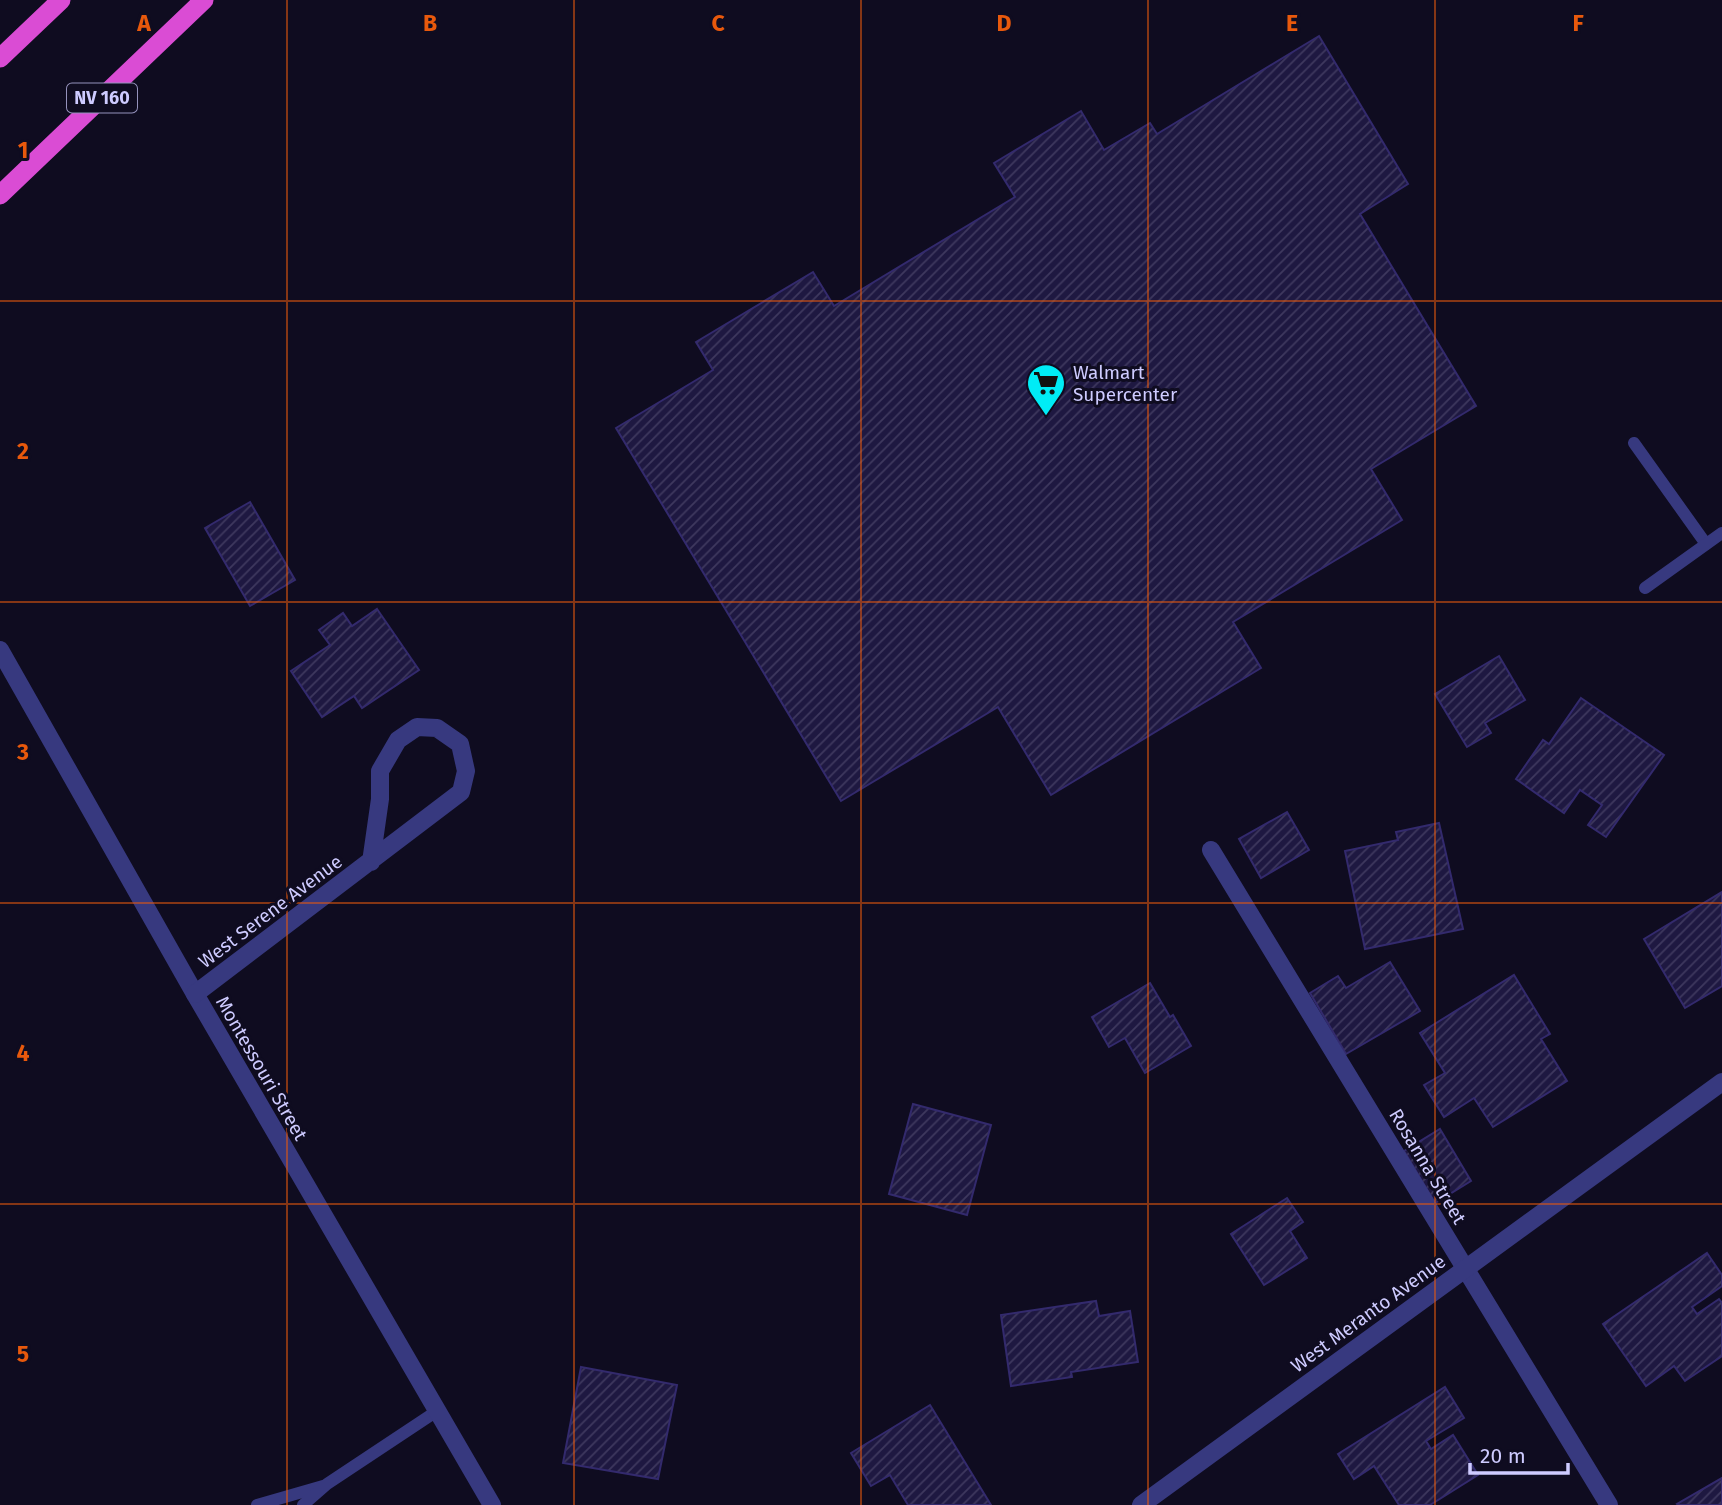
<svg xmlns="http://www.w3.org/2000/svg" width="1722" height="1505" font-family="'Fira Sans',sans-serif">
<defs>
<pattern id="building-hatch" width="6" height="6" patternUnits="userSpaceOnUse" patternTransform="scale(1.75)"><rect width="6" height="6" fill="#1e1841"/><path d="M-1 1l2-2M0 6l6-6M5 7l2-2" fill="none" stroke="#3e385e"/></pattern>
</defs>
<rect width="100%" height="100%" fill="#0f0c20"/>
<!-- building -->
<g fill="url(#building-hatch)" stroke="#332a6d" stroke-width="2">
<polygon points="1319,36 1408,184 1360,214 1476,406 1371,469 1402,520 1233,622 1261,668 1051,795 998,707 841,801 616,428 713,370 696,342 813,272 834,306 1015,197 994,163 1081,111 1104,150 1150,123 1157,134"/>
<polygon points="250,502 295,580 250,606 205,528"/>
<polygon points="377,609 419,670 362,708 354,696 322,717 291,671 330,645 319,630 343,613 352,626"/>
<polygon points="1499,656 1525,700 1485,723 1491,733 1467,747 1435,694"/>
<polygon points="1581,698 1664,755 1606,837 1588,825 1602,805 1580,790 1564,813 1516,779 1543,740 1549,744"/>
<polygon points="1287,812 1309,850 1261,878 1239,839"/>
<polygon points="1439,823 1463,929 1365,949 1345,851 1398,840 1396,832"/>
<polygon points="1722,892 1722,986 1685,1008 1644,939"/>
<polygon points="1390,962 1420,1011 1346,1054 1310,993 1338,976 1346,988"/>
<polygon points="1514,975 1550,1034 1541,1039 1567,1081 1493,1127 1474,1098 1444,1117 1424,1085 1445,1073 1420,1033"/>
<polygon points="1150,983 1170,1017 1173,1015 1191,1046 1145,1073 1125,1038 1109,1047 1092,1017"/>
<polygon points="913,1104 991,1125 967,1215 889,1194"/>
<polygon points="1440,1129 1471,1181 1435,1203 1404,1151"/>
<polygon points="1287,1198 1303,1222 1290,1231 1307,1258 1264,1285 1231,1234"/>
<polygon points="1707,1253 1722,1275 1722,1286 1692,1307 1697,1314 1719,1299 1722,1303 1722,1356 1685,1381 1674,1366 1646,1386 1603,1324"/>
<polygon points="1096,1301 1099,1316 1130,1311 1138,1362 1071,1372 1072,1377 1011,1386 1001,1315"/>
<polygon points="581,1367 677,1385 658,1479 563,1463"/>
<polygon points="1445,1387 1464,1418 1426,1441 1431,1449 1453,1435 1478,1475 1430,1505 1399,1505 1374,1466 1354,1479 1338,1454"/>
<polygon points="930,1405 991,1505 908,1505 890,1475 871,1486 851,1453"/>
<polygon points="1722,1478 1722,1505 1678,1505 1677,1504"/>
</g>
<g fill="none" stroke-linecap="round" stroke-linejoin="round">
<!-- service -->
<g stroke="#37397f" stroke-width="12">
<polyline points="1634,443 1706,544"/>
<polyline points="1645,588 1722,533"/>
<polyline points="257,1505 323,1486"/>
<polyline points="303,1505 327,1484 437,1411"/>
</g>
<!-- minor -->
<g stroke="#37397f" stroke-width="18">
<polyline points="0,650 195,994 492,1505"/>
<polyline points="1211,850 1609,1505"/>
<polyline points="195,994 461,792 466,771 460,744 437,728 417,727 398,740 380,771 380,799 371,862"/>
<polyline points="1141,1505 1722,1082"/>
</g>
<!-- trunk -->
<g stroke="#da4cd4" stroke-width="19">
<polyline points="0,58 61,0"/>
<polyline points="0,195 204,0"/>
</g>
</g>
<!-- grid -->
<path fill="none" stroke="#e8590c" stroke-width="2" stroke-opacity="0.55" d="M 287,0 L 287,1505M 574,0 L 574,1505M 861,0 L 861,1505M 1148,0 L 1148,1505M 1435,0 L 1435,1505M 0,301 L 1722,301M 0,602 L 1722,602M 0,903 L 1722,903M 0,1204 L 1722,1204"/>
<!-- icons -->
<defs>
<symbol id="supermarket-pin" viewBox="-11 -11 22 30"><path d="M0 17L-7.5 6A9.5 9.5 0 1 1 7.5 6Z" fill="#00ecf6" stroke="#0f0c20"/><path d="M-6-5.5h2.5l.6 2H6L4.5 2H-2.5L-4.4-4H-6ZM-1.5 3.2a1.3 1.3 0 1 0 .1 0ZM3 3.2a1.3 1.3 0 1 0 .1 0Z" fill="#111"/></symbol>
</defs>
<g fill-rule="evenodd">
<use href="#supermarket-pin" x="1024" y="361" width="44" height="60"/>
</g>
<g text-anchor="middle" stroke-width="6" stroke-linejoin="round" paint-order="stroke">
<!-- shield labels -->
<rect fill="#0f0c20" stroke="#9592bc" stroke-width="2" x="67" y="83.5" width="70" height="29" rx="5"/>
<g font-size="18" font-weight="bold" fill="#cecbff">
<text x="102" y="104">NV 160</text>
</g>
<!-- poi labels -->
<g font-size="19" fill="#cecbff" stroke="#0f0c20" text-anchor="start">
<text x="1073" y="379">Walmart<tspan x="1073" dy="22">Supercenter</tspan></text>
</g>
<!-- street labels -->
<g font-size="19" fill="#cecbff" stroke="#0f0c20">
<text transform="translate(270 911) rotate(-37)" y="7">West Serene Avenue</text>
<text transform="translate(262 1068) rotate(60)" y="7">Montessouri Street</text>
<text transform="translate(1428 1166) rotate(59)" y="7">Rosanna Street</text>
<text transform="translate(1368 1313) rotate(-36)" y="7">West Meranto Avenue</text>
</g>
</g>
<g font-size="23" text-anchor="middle" font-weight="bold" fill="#e8590c" stroke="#0f0c20" stroke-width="6" stroke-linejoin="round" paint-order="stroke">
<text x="144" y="31">A</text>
<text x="430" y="31">B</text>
<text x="718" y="31">C</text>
<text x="1004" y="31">D</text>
<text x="1292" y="31">E</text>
<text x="1578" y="31">F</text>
<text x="23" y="158">1</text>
<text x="23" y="459">2</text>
<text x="23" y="760">3</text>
<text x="23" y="1061">4</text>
<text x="23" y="1362">5</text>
</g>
<!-- scale -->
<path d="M1470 1463v10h98v-10" fill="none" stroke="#cecbff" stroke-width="3.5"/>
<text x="1480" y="1463" font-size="21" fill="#cecbff" stroke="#0f0c20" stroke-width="5" paint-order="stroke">20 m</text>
</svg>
